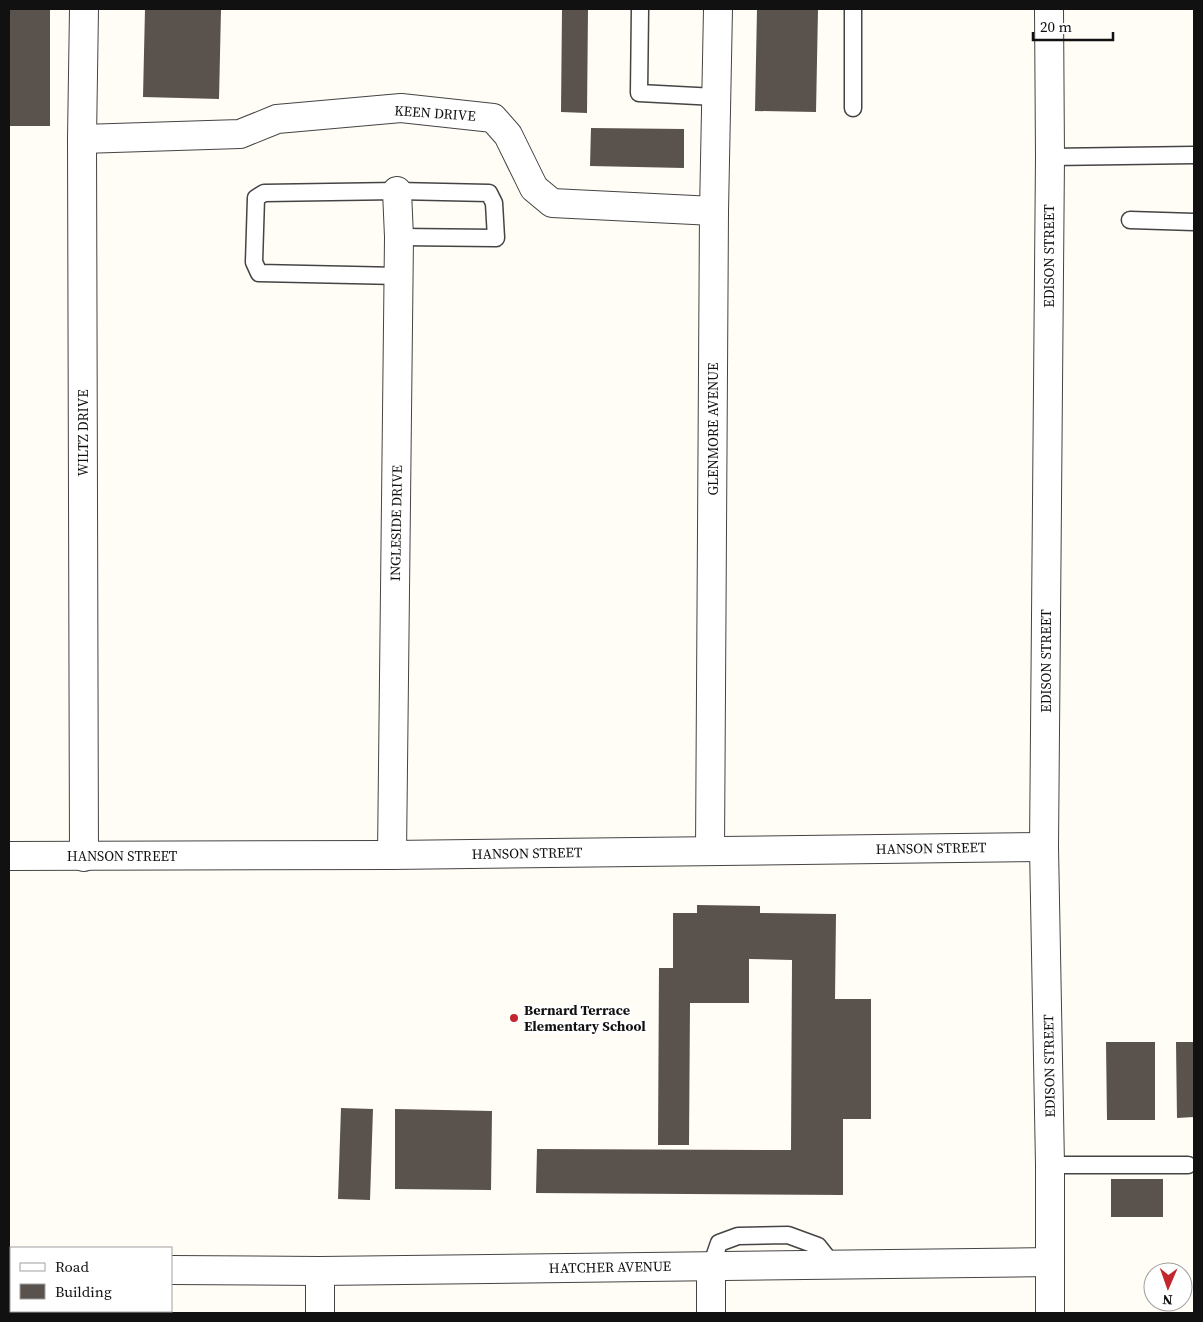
<svg xmlns="http://www.w3.org/2000/svg" width="1203" height="1322" font-family="'Source Serif 4',serif">
<rect width="100%" height="100%" fill="#fffdf5"/>
<!-- building -->
<g fill="#5a524d">
<rect x="9" y="9" width="41" height="117"/>
<polygon points="145,9 221,9 219,99 143,97"/>
<polygon points="562,9 588,9 587,113 561,112"/>
<polygon points="757,9 818,9 816,112 755,111"/>
<polygon points="591,128 684,129 684,168 590,166"/>
<polygon points="697,905 760,906 760,913 836,914 835,999 871,999 871,1119 843,1119 843,1195 536,1193 537,1149 791,1150 792,960 749,959 749,1003 690,1003 689,1145 658,1145 659,968 673,968 673,913 697,913"/>
<polygon points="1106,1042 1155,1042 1155,1120 1107,1120"/>
<polygon points="1176,1042 1194,1042 1194,1117 1177,1118"/>
<polygon points="341,1108 373,1109 370,1200 338,1199"/>
<polygon points="395,1109 492,1111 491,1190 395,1189"/>
<rect x="1111" y="1179" width="52" height="38"/>
</g>
<g fill="none" stroke-linecap="round" stroke-linejoin="round">
<defs>
<g id="lane">
<polyline points="640,9 639,93 716,97"/>
<polyline points="853,9 853,108"/>
<polyline points="1050,157 1194,155"/>
<polyline points="1130,220 1194,222"/>
<polyline points="399,276 259,273 254,262 256,198 264,193 397,191 489,193 494,203 496,238 399,237"/>
<polyline points="1050,1165 1188,1165"/>
<polyline points="711,1266 719,1243 738,1236 788,1235 818,1246 833,1265"/>
</g>
<g id="street">
<polyline points="84,9 82,139 84,857"/>
<polyline points="1049,9 1050,157 1044,847 1050,1165 1050,1313"/>
<polyline points="82,139 240,134 277,119 401,108 493,118 508,135 534,188 552,203 714,211"/>
<polyline points="710,850 714,211 718,9"/>
<polyline points="392,855 399,237 397,191"/>
<polyline points="9,856 392,855 1044,847"/>
<polyline points="9,1269 11,1269"/>
<polyline points="171,1270 320,1271 1050,1262"/>
<polyline points="320,1313 320,1271"/>
<polyline points="711,1313 711,1266"/>
</g>
</defs>
<!-- lane casing -->
<use href="#lane" stroke="#444" stroke-width="19"/>
<!-- street casing -->
<use href="#street" stroke="#444" stroke-width="30"/>
<!-- lane -->
<use href="#lane" stroke="#fff" stroke-width="16"/>
<!-- street -->
<use href="#street" stroke="#fff" stroke-width="28"/>
</g>
<!-- markers -->
<circle fill="#c4262e" stroke="#fff" stroke-width="2" cx="514" cy="1018" r="5"/>
<g text-anchor="middle" stroke-width="5" stroke-linejoin="round" paint-order="stroke">
<!-- street labels -->
<g font-size="14" fill="#111" stroke="#fff">
<text transform="translate(435 113) rotate(4)" y="5">KEEN DRIVE</text>
<text transform="translate(1049 256) rotate(-90)" y="5">EDISON STREET</text>
<text transform="translate(713 429) rotate(-90)" y="5">GLENMORE AVENUE</text>
<text transform="translate(83 433) rotate(-90)" y="5">WILTZ DRIVE</text>
<text transform="translate(396 523) rotate(-89)" y="5">INGLESIDE DRIVE</text>
<text transform="translate(1046 661) rotate(-90)" y="5">EDISON STREET</text>
<text transform="translate(931 848) rotate(-1)" y="5">HANSON STREET</text>
<text transform="translate(527 853) rotate(-1)" y="5">HANSON STREET</text>
<text x="122" y="861">HANSON STREET</text>
<text transform="translate(1049 1066) rotate(-91)" y="5">EDISON STREET</text>
<text transform="translate(610 1267) rotate(-1)" y="5">HATCHER AVENUE</text>
</g>
<!-- poi labels -->
<g font-size="14" font-weight="bold" fill="#111" stroke="#fff" text-anchor="start">
<text x="524" y="1015">Bernard Terrace<tspan x="524" dy="16">Elementary School</tspan></text>
</g>
</g>
<!-- border -->
<rect width="1203" height="1322" fill="none" stroke="#111111" stroke-width="20"/>
<!-- legend -->
<rect x="10" y="1247" width="162" height="65" fill="#ffffff" stroke="#a0a0a0"/>
<rect x="20" y="1263" width="25" height="8" fill="#ffffff" stroke="#a0a0a0"/>
<text x="55" y="1272" font-size="15" fill="#111111">Road</text>
<rect x="20" y="1284" width="25" height="15" fill="#5a524d" stroke="#a0a0a0"/>
<text x="55" y="1297" font-size="15" fill="#111111">Building</text>
<!-- north arrow -->
<g transform="translate(1168 1287) rotate(182)"><circle r="24" fill="#ffffff" stroke="#a0a0a0"/>
<path d="M0-4L9 19L0 12L-9 19Z" fill="#c4262e"/>
<text y="-8" font-size="14" font-weight="bold" text-anchor="middle" fill="#111111">N</text>
</g>
<!-- scale -->
<path d="M1033 32v8h80v-8" fill="none" stroke="#111111" stroke-width="2.5"/>
<text x="1040" y="32" font-size="15" fill="#111111" stroke="#ffffff" stroke-width="4" paint-order="stroke">20 m</text>
</svg>
